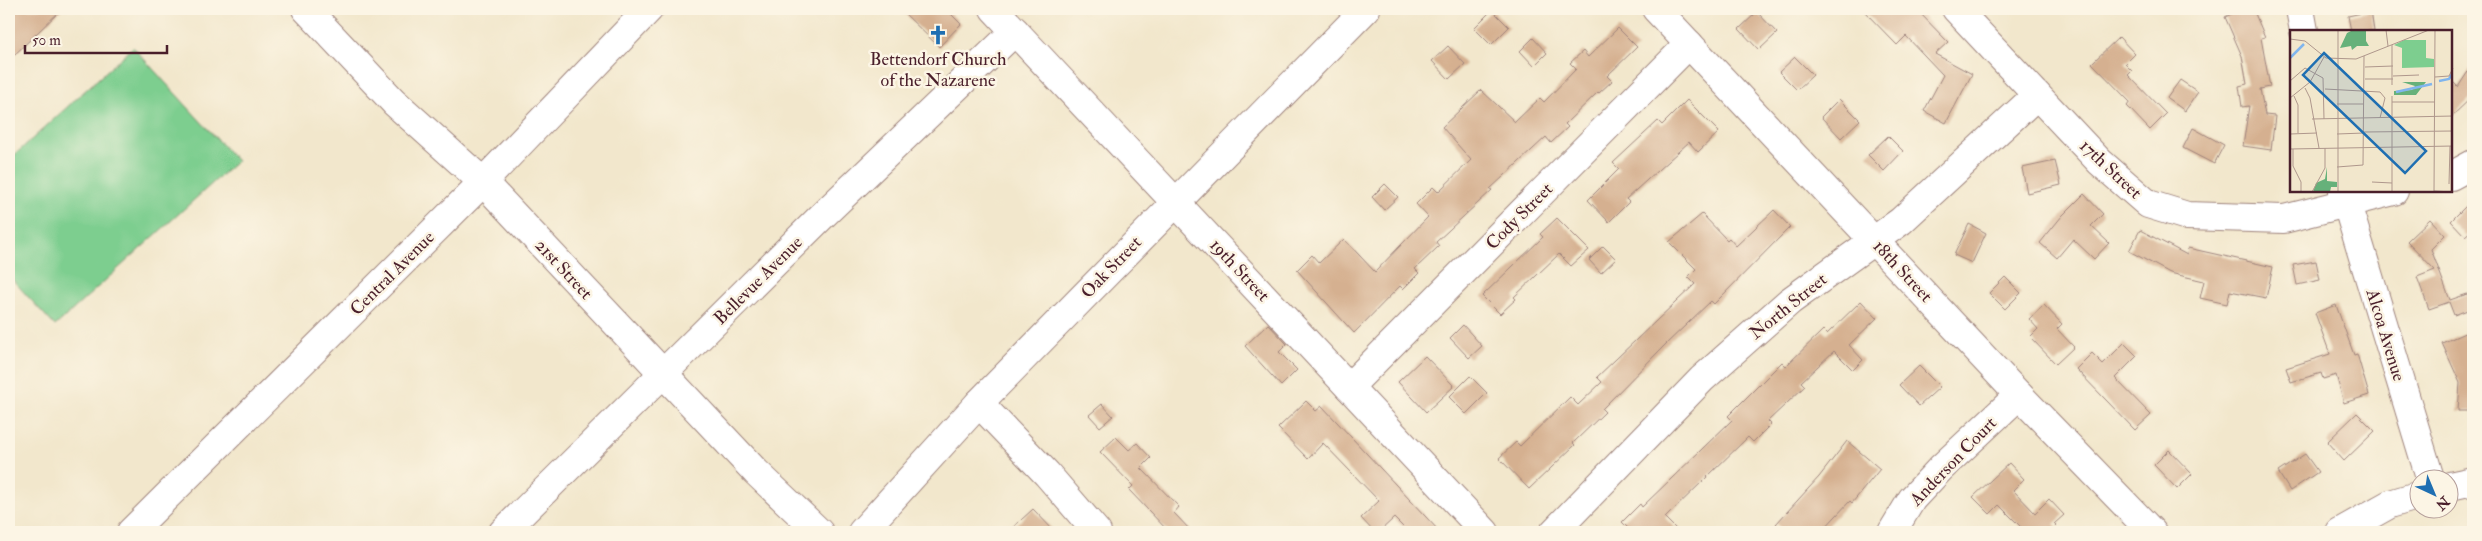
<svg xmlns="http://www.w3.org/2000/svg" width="2482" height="541" font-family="'IM FELL Double Pica',serif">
<rect width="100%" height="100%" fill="#fcf5e5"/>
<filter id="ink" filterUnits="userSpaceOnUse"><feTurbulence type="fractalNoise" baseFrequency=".02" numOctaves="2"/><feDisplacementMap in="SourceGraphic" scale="10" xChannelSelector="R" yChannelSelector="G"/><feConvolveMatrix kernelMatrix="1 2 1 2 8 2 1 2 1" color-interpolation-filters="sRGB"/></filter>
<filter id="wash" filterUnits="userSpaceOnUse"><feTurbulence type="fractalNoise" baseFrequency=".0096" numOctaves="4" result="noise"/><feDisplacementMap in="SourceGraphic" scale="20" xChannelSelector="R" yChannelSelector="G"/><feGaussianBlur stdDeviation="1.12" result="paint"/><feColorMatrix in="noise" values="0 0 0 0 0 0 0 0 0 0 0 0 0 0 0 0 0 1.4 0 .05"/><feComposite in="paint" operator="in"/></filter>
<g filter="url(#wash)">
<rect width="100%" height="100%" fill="#f2e7cc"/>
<!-- pitch -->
<polygon fill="#7dce8f" stroke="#64765d" points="133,47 237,161 55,326 9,276 9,160"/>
<g id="blocks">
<!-- building -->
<g fill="#d5b090">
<polygon points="9,9 62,9 9,60"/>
<polygon points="900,9 946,9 961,24 939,47"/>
<polygon points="1862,9 1916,9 1948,42 1935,54 1972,74 1946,123 1924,111 1943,75 1906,36 1897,45"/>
<polygon points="2242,9 2253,9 2265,37 2261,38 2270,87 2260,89 2265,115 2275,116 2271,150 2243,146 2249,106 2242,107 2239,86 2247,84 2242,56 2225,17"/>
<polygon points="1492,10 1509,27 1491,45 1474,28"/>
<polygon points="2371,11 2374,31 2351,31 2348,16"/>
<polygon points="1757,12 1777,33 1759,50 1739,29"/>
<polygon points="1618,28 1637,47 1607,76 1612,81 1599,93 1598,92 1565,124 1568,127 1551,143 1546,137 1490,189 1492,190 1436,242 1439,246 1415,269 1419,273 1403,289 1400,286 1354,333 1297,270 1312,255 1319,263 1344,239 1375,272 1428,217 1416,204 1433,187 1438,192 1471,160 1442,127 1481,90 1515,122 1540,98 1544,102 1576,69 1570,63 1583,51 1588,57"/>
<polygon points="2119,37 2135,54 2125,64 2132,71 2128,75 2166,114 2150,130 2127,106 2130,102 2092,63"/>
<polygon points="1533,38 1547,53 1534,66 1520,51"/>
<polygon points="1448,46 1465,64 1449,79 1432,61"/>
<polygon points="1795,57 1813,75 1797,90 1779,72"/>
<polygon points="2473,64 2473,96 2451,117 2451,80 2458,87"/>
<polygon points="2180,80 2198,92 2185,111 2167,98"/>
<polygon points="1839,99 1860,120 1841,138 1821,117"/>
<polygon points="1687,100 1719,132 1698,152 1689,142 1626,199 1629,202 1609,222 1588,200 1619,169 1613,163 1658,121 1662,125"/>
<polygon points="2193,128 2224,145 2214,164 2183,148"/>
<polygon points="1888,136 1903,151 1884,171 1868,155"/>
<polygon points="2055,161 2061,185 2027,193 2022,168"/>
<polygon points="1385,184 1398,197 1384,210 1372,197"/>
<polygon points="2084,194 2103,214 2091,226 2109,243 2094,259 2073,239 2057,258 2040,243 2062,216"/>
<polygon points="2466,206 2473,214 2473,229 2465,236 2451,221"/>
<polygon points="1774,210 1790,227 1714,304 1711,301 1665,345 1602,409 1605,412 1573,443 1575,445 1529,489 1499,458 1516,442 1520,446 1570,397 1578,405 1602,382 1597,377 1695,284 1688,277 1696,269 1669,242 1702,214 1727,240 1729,238 1736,246"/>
<polygon points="1557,218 1589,250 1571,266 1559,254 1514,297 1516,299 1500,314 1482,296 1543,237 1540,234"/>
<polygon points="2430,219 2445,235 2431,249 2450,300 2473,292 2473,308 2454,315 2449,302 2429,309 2417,277 2435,270 2407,241"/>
<polygon points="1969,224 1986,233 1972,263 1954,255"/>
<polygon points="2140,230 2187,255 2188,248 2273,267 2266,298 2230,291 2227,304 2200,298 2204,281 2170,273 2129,251"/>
<polygon points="1603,246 1616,259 1601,273 1589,260"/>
<polygon points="2316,261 2320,280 2297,285 2293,265"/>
<polygon points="2005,277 2021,293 2005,309 1989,293"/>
<polygon points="1861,301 1877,318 1849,345 1863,360 1853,370 1834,351 1801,382 1805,386 1768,421 1771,424 1753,442 1748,437 1665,518 1679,532 1632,532 1622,522 1640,504 1642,507 1732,420 1728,416 1782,362 1786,366 1823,330 1827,334"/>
<polygon points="2044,305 2062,324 2057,329 2074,347 2056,364 2030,337 2038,329 2029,319"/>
<polygon points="2336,305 2354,355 2357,354 2369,395 2344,403 2336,375 2323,379 2321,373 2291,382 2286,368 2330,354 2315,313"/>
<polygon points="1268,324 1287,344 1279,352 1297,370 1281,386 1245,346"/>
<polygon points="1463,325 1482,346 1469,358 1450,338"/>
<polygon points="2467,332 2473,347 2473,414 2472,411 2458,411 2460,383 2442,343"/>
<polygon points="2124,343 2137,356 2115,378 2151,415 2135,430 2076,369 2092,353 2103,364"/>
<polygon points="1425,356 1454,386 1426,412 1398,382"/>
<polygon points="1919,366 1940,387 1919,406 1899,385"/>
<polygon points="1470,376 1487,393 1466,414 1449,397"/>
<polygon points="1306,401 1316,411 1322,406 1440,532 1408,532 1394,518 1379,532 1374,532 1361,518 1379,501 1323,443 1308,459 1278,428"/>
<polygon points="1102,404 1113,416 1100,427 1089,415"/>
<polygon points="2357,413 2375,431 2344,461 2327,442"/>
<polygon points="1116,437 1129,450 1137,443 1151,458 1141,468 1179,507 1174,513 1192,532 1169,532 1129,490 1133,486 1100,452"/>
<polygon points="1847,441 1880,469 1852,503 1850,501 1821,532 1786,532 1776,524 1819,477"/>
<polygon points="2169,450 2192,474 2177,489 2154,465"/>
<polygon points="2305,454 2318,472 2290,491 2278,472"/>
<polygon points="2009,463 2024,479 2013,490 2035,513 2049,499 2064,515 2054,524 2062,532 2026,532 1999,505 1990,514 1973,497"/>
<polygon points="1033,509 1055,532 1008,532"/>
</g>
</g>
</g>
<g filter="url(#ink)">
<use href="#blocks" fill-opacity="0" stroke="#9e837c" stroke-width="1"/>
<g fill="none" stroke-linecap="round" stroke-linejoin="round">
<defs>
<g id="minor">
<polyline points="306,9 394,102 483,182 756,472 819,532"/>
<polyline points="994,9 1485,532"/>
<polyline points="1656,9 2019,395 2152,532"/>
<polyline points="1956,9 2100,162 2148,204 2187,216 2284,219 2394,191"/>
<polyline points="2300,9 2304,31"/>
<polyline points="2451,176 2473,164"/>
<polyline points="2343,191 2430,478"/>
<polyline points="1349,387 1689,44"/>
<polyline points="979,403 1047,474 1097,532"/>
<polyline points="2450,486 2473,481"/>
<polyline points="131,532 483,182 649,9"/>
<polyline points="503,532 822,216 1015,31"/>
<polyline points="862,532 979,403 1366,9"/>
<polyline points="1554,532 1702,379 1790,301 1901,221 2037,95"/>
<polyline points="1892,532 1912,499 1941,468 2019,395"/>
<polyline points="2340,532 2390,504 2420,495"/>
</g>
</defs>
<!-- minor casing -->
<use href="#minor" stroke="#9e837c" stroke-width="30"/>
<!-- minor -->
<use href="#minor" stroke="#fff" stroke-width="28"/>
</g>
</g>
<!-- icons -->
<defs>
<symbol id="church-bare" viewBox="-9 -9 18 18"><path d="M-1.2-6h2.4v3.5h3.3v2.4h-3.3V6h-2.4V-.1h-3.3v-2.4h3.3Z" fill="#1f6fb2" stroke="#fcf5e5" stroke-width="2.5" paint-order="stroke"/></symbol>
</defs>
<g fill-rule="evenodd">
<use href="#church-bare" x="924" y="21" width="28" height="28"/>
</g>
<g text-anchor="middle" stroke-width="5" stroke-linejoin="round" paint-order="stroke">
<!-- poi labels -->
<g font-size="18" fill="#4a1f2b" stroke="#fcf5e5">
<text x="938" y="65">Bettendorf Church<tspan x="938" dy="21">of the Nazarene</tspan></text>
</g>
<!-- street labels -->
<g font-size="18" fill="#4a1f2b" stroke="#fcf5e5">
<text transform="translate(2111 169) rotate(43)" y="6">17th Street</text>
<text transform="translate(1519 216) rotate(-45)" y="6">Cody Street</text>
<text transform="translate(1111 267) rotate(-46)" y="6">Oak Street</text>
<text transform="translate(564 269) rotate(47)" y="6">21st Street</text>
<text transform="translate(1240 270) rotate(47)" y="6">19th Street</text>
<text transform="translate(1903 271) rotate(47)" y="6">18th Street</text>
<text transform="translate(392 273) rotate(-45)" y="6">Central Avenue</text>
<text transform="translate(758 280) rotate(-45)" y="6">Bellevue Avenue</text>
<text transform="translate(1788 306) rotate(-39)" y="6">North Street</text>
<text transform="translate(2386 335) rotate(73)" y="6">Alcoa Avenue</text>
<text transform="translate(1953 461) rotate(-46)" y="6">Anderson Court</text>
</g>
</g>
<!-- overview -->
<g transform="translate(2290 30)">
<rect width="162" height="162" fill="#f2e7cc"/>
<path d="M 63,0 L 76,0 L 76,11 L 79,16 L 67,16 L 62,20 L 61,16 L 50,18 L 57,3 ZM 112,52 L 136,52 L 126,65 L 104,65 L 104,61 L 122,60 L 125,56 ZM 37,137 L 37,151 L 47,152 L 47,157 L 41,157 L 40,162 L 23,162 L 26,153 L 35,149 Z" fill="#66b17a"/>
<path d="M 114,10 L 136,10 L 136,28 L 144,29 L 144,37 L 112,38 L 112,18 L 104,15 Z" fill="#7dce8f"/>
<path fill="none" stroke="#80b5ee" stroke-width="2.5" d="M 0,28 L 14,14M 149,51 L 159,49 L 162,44M 106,62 L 142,54"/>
<path fill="none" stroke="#af978c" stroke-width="1" d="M 48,0 L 48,162M 96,0 L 98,16M 0,9 L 15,11 L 36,28 L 66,29 L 139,0M 102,15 L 102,55M 75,37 L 103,36M 103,46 L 129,45M 145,47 L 159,46 L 163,38M 75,49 L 103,49M 0,51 L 15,38 L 33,48 L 34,89M 15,58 L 20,68 L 29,118M 35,59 L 90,62 L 95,68 L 90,88M 4,66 L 8,75 L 8,103M 0,68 L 20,52 L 34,27M 102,72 L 145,72M 47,74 L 74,74M 22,89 L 163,86M 74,102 L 163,101M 0,104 L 27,103M 47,104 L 74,103M 0,119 L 163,116M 3,119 L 3,136 L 11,152 L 11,162M 47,137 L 73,135 L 74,26M 82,152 L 102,153M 159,154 L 160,116M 144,161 L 163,162M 22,162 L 35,138 L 35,118M 102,162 L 102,66M 144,162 L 145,0"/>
<path fill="#1f6fb2" fill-opacity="0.15" stroke="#1f6fb2" stroke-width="2.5" d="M 34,23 L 136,121 L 115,143 L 13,45 Z"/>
<rect width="162" height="162" fill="none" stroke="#4a1f2b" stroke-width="2.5"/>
</g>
<!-- margin -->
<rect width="2482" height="541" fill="none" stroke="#fcf5e5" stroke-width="30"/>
<!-- north arrow -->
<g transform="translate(2434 494) rotate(136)"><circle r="24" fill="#fcf5e5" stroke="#b59f9b"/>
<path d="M0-4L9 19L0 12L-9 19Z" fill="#1f6fb2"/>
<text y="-8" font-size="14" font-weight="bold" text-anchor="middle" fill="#4a1f2b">N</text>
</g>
<!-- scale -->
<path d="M25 45v8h142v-8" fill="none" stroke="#4a1f2b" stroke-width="2.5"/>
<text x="32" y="45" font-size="15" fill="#4a1f2b" stroke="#fcf5e5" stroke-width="4" paint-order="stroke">50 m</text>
</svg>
